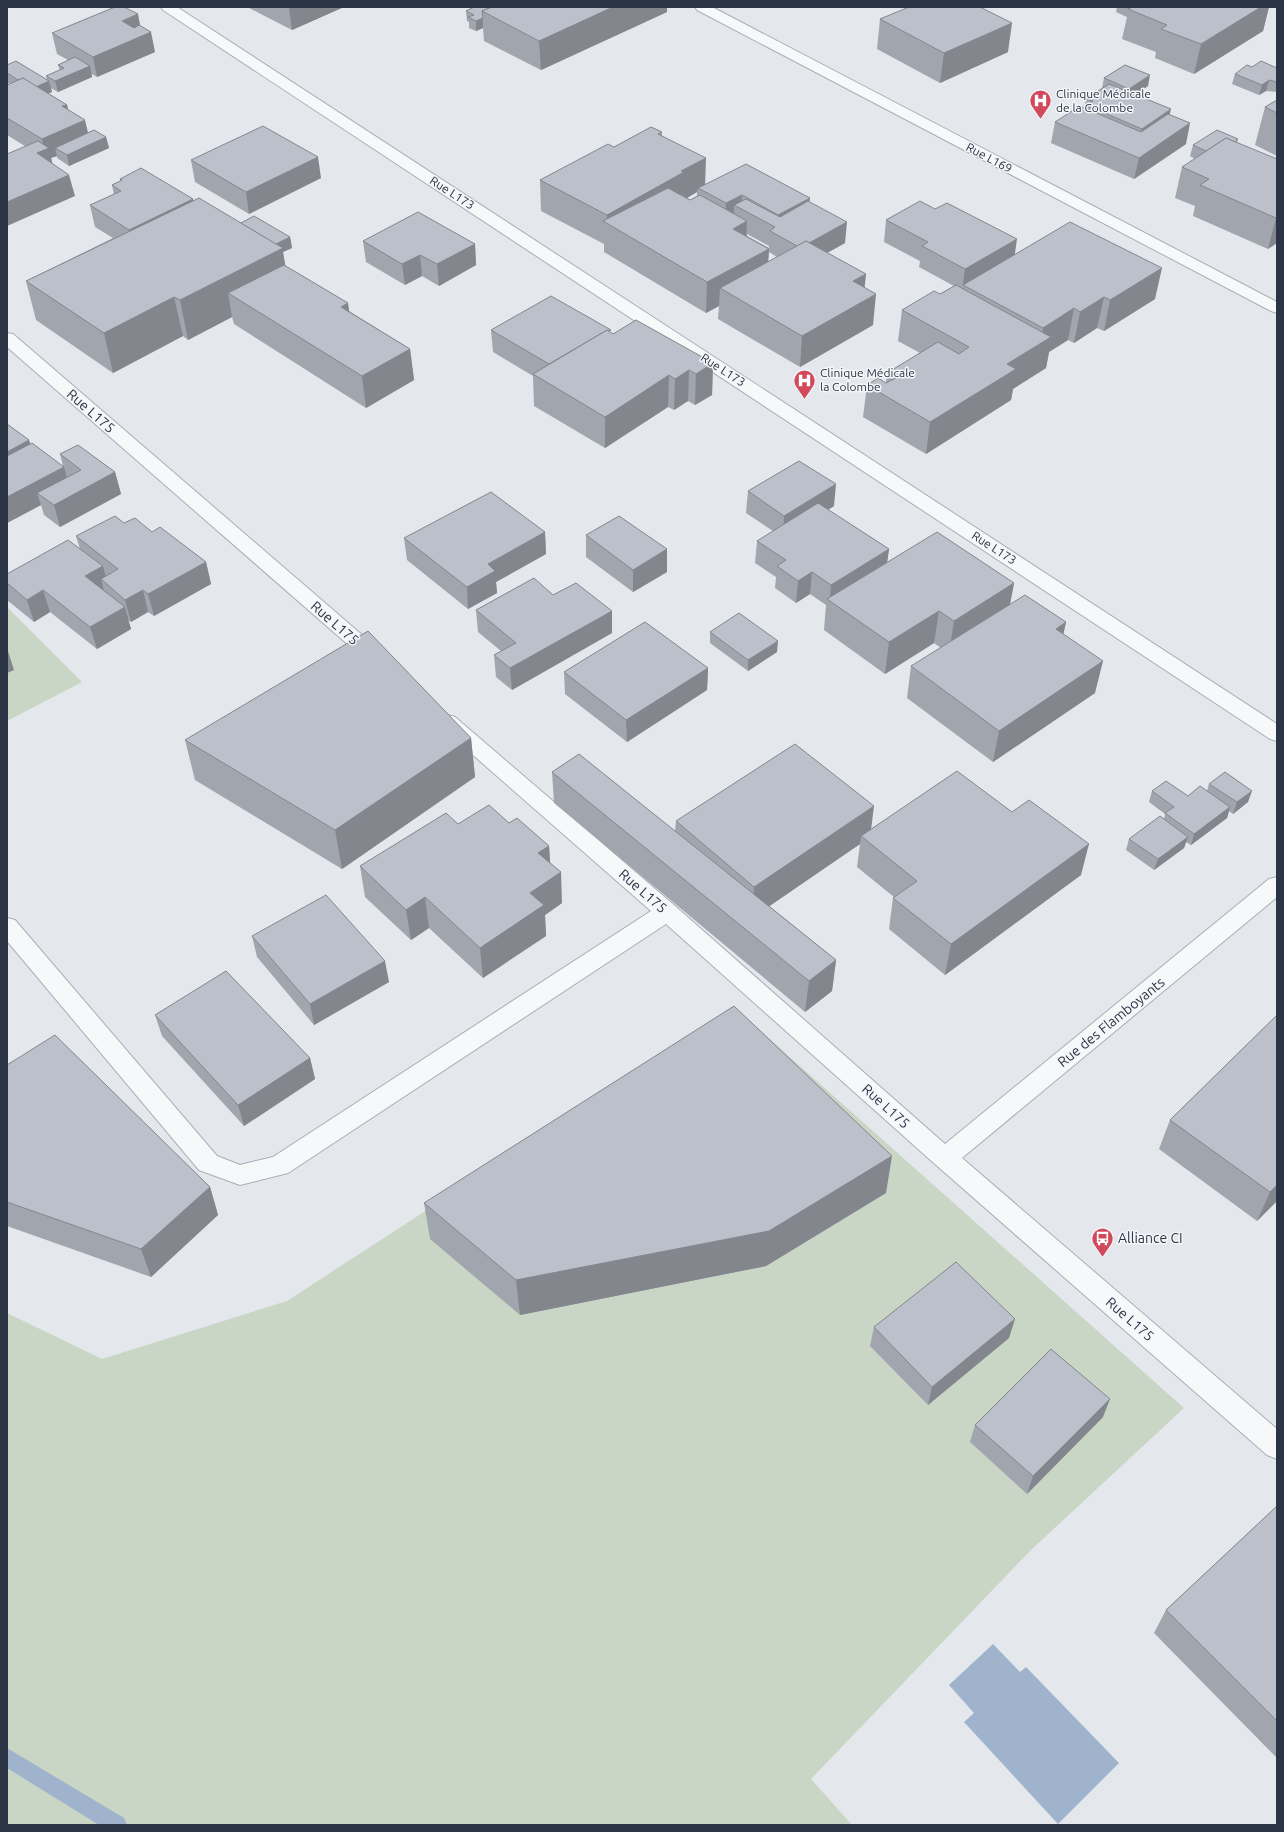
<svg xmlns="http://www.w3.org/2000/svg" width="1284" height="1832" font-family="Ubuntu,sans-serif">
<rect width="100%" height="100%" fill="#e4e7ec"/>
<!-- green -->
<g fill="#c9d6c5">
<polygon points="7,607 82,682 7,721"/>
<polygon points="736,1009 1184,1408 1031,1550 811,1779 852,1825 7,1825 7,1313 102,1359 287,1301"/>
</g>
<!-- water -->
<polygon fill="#9fb4cc" points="993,1644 1020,1672 1026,1667 1119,1763 1058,1824 964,1722 974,1713 949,1685"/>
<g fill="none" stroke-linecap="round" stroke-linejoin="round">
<!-- stream -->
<polygon fill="#9fb4cc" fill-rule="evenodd" points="7,1748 124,1818 127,1825 99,1825 7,1768"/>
<defs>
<g id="minor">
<polygon points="161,7 177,7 1277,724 1277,741 1270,739 163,10"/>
<polygon points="695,7 712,7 1277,302 1277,313 1271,311 697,10"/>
<polygon points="7,333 13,334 383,653 386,658 383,663 376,665 369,663 7,347"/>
<polygon points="448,715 455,717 675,906 945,1144 1269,879 1277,877 1277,897 962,1158 1277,1429 1277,1459 1267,1455 936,1165 666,924 288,1173 240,1185 199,1170 7,941 7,918 15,920 217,1156 240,1165 273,1157 651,911 441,727 438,722 441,717"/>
</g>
</defs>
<!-- minor casing -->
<use href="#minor" stroke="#a9aeb7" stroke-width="2"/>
<!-- minor -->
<use href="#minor" fill="#f7f8fa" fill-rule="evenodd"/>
</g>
<!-- wall -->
<g fill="#a1a5ae" fill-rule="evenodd">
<polygon points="247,7 344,7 292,30"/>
<polygon points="471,7 667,7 667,12 541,70 484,41 483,28 476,31 469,28 469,22 467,21 466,11 472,8"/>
<polygon points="1117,7 1269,7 1263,31 1194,74 1155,58 1156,52 1122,39 1127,17 1116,12"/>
<polygon points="880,19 1008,52 940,83 877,49"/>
<polygon points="140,26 155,52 97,77 92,74 92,77 58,92 51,88 52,92 48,93 67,105 68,110 88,133 106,137 109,148 69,166 57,158 57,156 51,158 52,163 75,196 25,146 7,135 7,85 10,84 7,82 7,65 47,80 46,76 60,70 58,65 68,60 57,54 52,33"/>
<polygon points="1252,67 1277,68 1277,92 1266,91 1259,95 1232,84 1235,74"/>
<polygon points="1104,78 1148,86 1135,95 1170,115 1186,144 1134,179 1051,143 1055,122 1084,108 1086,99 1102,88"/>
<polygon points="1277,100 1277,156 1255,145 1265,107"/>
<path d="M 662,132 L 662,136 L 705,184 L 810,202 L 845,243 L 827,253 L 866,274 L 864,287 L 873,325 L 800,367 L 718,319 L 719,306 L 706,313 L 604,252 L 604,244 L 541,211 L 540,180 L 614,147 ZM 697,192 L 697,196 L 690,200 L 686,198 ZM 747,234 L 769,246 L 769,248 L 747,236 ZM 769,252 L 777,257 L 768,262 Z"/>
<polygon points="1238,139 1237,143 1277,159 1277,243 1268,249 1193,216 1195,206 1175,198 1182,167 1195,159 1190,156 1193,145"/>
<polygon points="191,160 321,178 249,214 195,182"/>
<polygon points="120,179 193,199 193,200 241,223 290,237 292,248 283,252 285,266 348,303 349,311 410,349 414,380 366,408 234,324 232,317 188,340 183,336 113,373 36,320 26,281 113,238 95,227 90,205 114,195 112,185 120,181"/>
<polygon points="886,220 1014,255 1155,299 1104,331 1097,328 1074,343 1068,340 1049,352 1046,368 1013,389 1011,400 926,454 863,417 867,385 886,383 887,373 920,353 898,341 902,310 940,294 954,286 919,267 920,261 884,242"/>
<polygon points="363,241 475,244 476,265 439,286 422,276 405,285 366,262"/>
<polygon points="491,330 611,333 613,334 713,363 712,395 695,405 688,401 674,410 668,407 605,448 534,406 533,376 493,352"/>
<polygon points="7,424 29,440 30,444 63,466 60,454 115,472 121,494 60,527 44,515 41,505 7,523"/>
<polygon points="748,491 834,506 828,510 889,549 887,562 1014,583 1010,604 1066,622 1063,634 1095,693 993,762 907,698 911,666 941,648 934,643 885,674 824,630 826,605 810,594 796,603 775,588 776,577 755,563 757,541 773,531 746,513"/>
<polygon points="124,523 152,532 206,562 211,584 154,616 148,612 131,622 128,620 131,629 97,649 50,612 34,622 7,600 7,574 80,549 76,536"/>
<polygon points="545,532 546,554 496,582 497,593 468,609 407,560 404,538"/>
<polygon points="586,535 667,549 667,572 633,592 586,557"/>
<polygon points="553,595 612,611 612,633 512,690 496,677 494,655 501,651 478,632 476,610"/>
<polygon points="710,632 777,652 748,671 710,643"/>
<polygon points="708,668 707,690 627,742 565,694 564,672"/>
<polygon points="471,738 475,777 342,869 195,780 185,740"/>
<polygon points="552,772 675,831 676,821 871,829 1081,875 945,975 889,929 893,898 894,897 857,867 860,844 769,906 836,960 832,991 805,1012 554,803"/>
<polygon points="1209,784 1248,802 1233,814 1229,811 1227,818 1191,845 1186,842 1184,848 1154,870 1126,850 1129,839 1164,819 1165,814 1149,802 1152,791 1188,796 1207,791"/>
<polygon points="509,823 549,846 550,863 562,903 545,915 546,936 483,978 429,928 411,940 365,897 360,866 458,824"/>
<polygon points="252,936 389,982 314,1025 257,957"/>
<polygon points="155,1015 310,1058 315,1079 244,1126 162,1036"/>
<polygon points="1277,1015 1277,1201 1257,1221 1159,1149 1170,1120"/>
<polygon points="7,1065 210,1187 218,1215 151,1277 7,1226"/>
<polygon points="886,1193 766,1266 520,1315 430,1239 424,1203"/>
<polygon points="874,1327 1009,1338 928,1405 870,1346"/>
<polygon points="1103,1417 1027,1494 970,1442 975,1425"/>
<polygon points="1277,1506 1277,1758 1154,1633 1166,1610"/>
</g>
<!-- shaded-wall -->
<g fill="#83868d">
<polygon points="289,7 344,7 292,30"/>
<polygon points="613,7 667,7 667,12 541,70 539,41"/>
<polygon points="1261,7 1269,7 1263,31 1194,74 1201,44"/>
<polygon points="138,14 142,35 122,21"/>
<polygon points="483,18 483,28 476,31 476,21"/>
<polygon points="1012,23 1008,52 940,83 944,53"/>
<polygon points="151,32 155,52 97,77 93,57"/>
<polygon points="90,66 92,77 58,92 55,81"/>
<polygon points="1150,75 1148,86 1127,99 1129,89"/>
<polygon points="1269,80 1266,91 1259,95 1262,85"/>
<polygon points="49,81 52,92 35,99 32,88"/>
<polygon points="67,105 72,126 62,106"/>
<polygon points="1171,109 1166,130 1137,150 1142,129"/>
<polygon points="85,120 90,141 55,148 57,156 51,158 54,169 37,153 44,150 42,139"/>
<polygon points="1190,123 1186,144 1134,179 1139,158"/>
<polygon points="106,137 109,148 69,166 67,155"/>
<polygon points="318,157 321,178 249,214 246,192"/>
<polygon points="706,158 705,188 698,188 697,192 684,200 607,223 607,215 681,171"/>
<polygon points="69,175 75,196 7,226 7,202"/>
<polygon points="742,195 741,209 734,205 734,220 725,225 726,203"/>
<polygon points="810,198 808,219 777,235 778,215"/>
<polygon points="193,199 197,221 134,252 129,230"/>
<polygon points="1276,218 1277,218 1277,243 1268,249"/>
<polygon points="747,221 746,252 733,229"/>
<polygon points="847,222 845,243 798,269 800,247"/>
<polygon points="290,237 292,248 283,252 289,287 228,293 232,317 188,340 180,300 267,249"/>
<polygon points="1017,239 1014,260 963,285 962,291 965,269"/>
<polygon points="475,244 476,265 439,286 437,264"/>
<polygon points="769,249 767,280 720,288 719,306 706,313 707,282"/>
<polygon points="420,255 422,276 405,285 402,264"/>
<polygon points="1162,268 1155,299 1104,331 1110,300"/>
<polygon points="866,274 863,302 876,294 873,325 800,367 802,336 853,281"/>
<polygon points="174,297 183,336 113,373 104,333"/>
<polygon points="1104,297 1097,328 1074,343 1080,312"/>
<polygon points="348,303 352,334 341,307"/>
<polygon points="1074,308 1068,340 1049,352 1046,368 1013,389 1011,400 926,454 930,422 1007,364 1040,344 1043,328"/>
<polygon points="410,349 414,380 366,408 362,376"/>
<polygon points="713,363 712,395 695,405 696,374"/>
<polygon points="689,370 688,401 674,410 675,379"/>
<polygon points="669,375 668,407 605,448 605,417"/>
<polygon points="29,440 35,462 7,477 7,452"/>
<polygon points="64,467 70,489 37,493 41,505 7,523 7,497"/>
<polygon points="115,472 121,494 60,527 54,505"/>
<polygon points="836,484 834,506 783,538 784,516"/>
<polygon points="545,532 546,554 496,582 497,593 468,609 467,587 488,564"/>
<polygon points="667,549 667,572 633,592 633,570"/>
<polygon points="889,549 886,571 830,601 831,585"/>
<polygon points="206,562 211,584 154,616 148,594"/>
<polygon points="103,566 108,585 101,579 104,591 85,576"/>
<polygon points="812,572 810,594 796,603 798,581"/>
<polygon points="1014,583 1008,615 949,653 954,621"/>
<polygon points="43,590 50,612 34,622 27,600"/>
<polygon points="143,590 148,612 131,622 125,600"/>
<polygon points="125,607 131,629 97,649 90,627"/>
<polygon points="612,611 612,633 512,690 510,668"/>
<polygon points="939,611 934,643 885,674 889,642"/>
<polygon points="1066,622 1059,654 1056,629"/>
<polygon points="778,641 777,652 748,671 748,660"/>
<polygon points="7,648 14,670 7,673"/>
<polygon points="1103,661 1095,693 993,762 999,731"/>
<polygon points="708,668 707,690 627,742 626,720"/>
<polygon points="471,738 475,777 342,869 335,830"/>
<polygon points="1252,791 1248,802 1233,814 1237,802"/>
<polygon points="874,806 870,838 861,836 860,844 752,918 754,887"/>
<polygon points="1230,807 1227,818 1191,845 1194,834"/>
<polygon points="1188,837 1184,848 1154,870 1158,859"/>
<polygon points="1089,844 1081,875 945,975 951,944"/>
<polygon points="549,846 551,877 538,853"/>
<polygon points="561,872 562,903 545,915 546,936 483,978 480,948 530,893"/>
<polygon points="425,897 429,928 411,940 406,910"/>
<polygon points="836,960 832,991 805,1012 809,981"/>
<polygon points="385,961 389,982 314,1025 310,1004"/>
<polygon points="310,1058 315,1079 244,1126 238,1105"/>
<polygon points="892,1156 886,1193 766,1266 520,1315 516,1280"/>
<polygon points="1277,1185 1277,1201 1257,1221 1270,1192"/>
<polygon points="210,1187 218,1215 151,1277 141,1249"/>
<polygon points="1015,1319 1009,1338 928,1405 932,1387"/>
<polygon points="1110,1399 1103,1417 1027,1494 1033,1476"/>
</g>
<!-- building -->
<g fill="#bbc0ca" stroke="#83868d">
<polygon points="115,7 124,7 138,14 122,21 134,28 139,25 151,32 93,57 52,33"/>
<polygon points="474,7 492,7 482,11 483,18 476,21 468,17 474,15 466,11"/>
<polygon points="492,7 613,7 539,41 482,11"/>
<polygon points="909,7 980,7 1012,23 944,53 880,19"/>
<polygon points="1132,7 1261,7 1201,44 1161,29 1167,25 1128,9"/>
<polygon points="75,57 90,66 55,81 46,76 64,68 58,65"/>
<polygon points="16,61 49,81 36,87 23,78 18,80 7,73 7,65"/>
<polygon points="1261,61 1277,68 1277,82 1269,80 1262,85 1235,74 1247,65 1252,67"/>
<polygon points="1125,65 1150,75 1129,89 1104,78"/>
<polygon points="23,78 67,105 62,106 85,120 42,139 7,118 7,85"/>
<polygon points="1109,84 1171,109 1142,129 1086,105 1093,101 1086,99"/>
<polygon points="1277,100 1277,113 1265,107"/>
<polygon points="1080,106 1141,132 1168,114 1190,123 1139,158 1055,122"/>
<polygon points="263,126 318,157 246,192 191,160"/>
<polygon points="651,127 662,132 658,134 706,158 681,171 684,172 607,215 540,180 608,144 614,147"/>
<polygon points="94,130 106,137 67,155 55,148"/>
<polygon points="1217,130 1238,139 1234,142 1226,138 1206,151 1193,145"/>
<polygon points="1226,138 1277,159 1277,218 1276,218 1200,185 1209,179 1182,167"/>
<polygon points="38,141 49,148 37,153 69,175 7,202 7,154"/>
<polygon points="746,164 810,198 778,215 742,195 726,203 698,188"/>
<polygon points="141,168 193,199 129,230 90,205 121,191 112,185 122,180 120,179"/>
<polygon points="668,188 690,200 700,195 747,221 733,229 769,249 707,282 603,221"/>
<polygon points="199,198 283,248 180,300 174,297 104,333 26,281"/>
<polygon points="746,199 780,217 808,201 847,222 809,243 806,241 797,246 770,231 775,227 734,205"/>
<polygon points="920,201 935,209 947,203 1017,239 965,269 922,246 928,242 886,220"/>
<polygon points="418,212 475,244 437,264 420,255 402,264 363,241"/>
<polygon points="254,216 290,237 276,244 241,223"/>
<polygon points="1070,222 1162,268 1110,300 1104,297 1080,312 1074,308 1043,328 963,285"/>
<polygon points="806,241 866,274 853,281 876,294 802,336 720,288"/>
<polygon points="284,265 348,303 341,307 410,349 362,376 228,293"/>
<polygon points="956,285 1051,337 1007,364 1016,369 930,422 867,385 878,378 886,383 896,378 887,373 938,342 959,354 969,347 902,310 934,291 940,294"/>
<polygon points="551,296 611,330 608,331 607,330 549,364 491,330"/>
<polygon points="636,320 713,363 696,374 689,370 675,379 669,375 605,417 533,374 607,330 613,334"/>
<polygon points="7,424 29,440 7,452"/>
<polygon points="32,443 64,467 7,497 7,456"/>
<polygon points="78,445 115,472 54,505 37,493 81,470 60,454"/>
<polygon points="799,461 836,484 784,516 748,491"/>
<polygon points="491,492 545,532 488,564 495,571 467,587 404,538"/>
<polygon points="818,503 889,549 831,585 812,572 798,581 777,566 786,560 757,541"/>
<polygon points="115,516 124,523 135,518 152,532 160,527 206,562 148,594 143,590 125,600 101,579 118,569 76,536"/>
<polygon points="619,516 667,549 633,570 586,535"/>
<polygon points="937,532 1014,583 954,621 939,611 889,642 827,599"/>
<polygon points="68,540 103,566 85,576 125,607 90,627 43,590 27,600 7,583 7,574"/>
<polygon points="534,578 553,595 576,583 612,611 510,668 494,655 516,643 476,610"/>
<polygon points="1025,595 1066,622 1056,629 1103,661 999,731 911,666"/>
<polygon points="739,613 778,641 748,660 710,632"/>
<polygon points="645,622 708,668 626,720 564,672"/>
<polygon points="368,631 471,738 335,830 185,740"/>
<polygon points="795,744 874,806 754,887 676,821"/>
<polygon points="579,754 836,960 809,981 552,772"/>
<polygon points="957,771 1012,812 1029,800 1089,844 951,944 893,898 917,881 861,836"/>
<polygon points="1225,772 1252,791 1237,802 1209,784"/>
<polygon points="1166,781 1188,796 1200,786 1230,807 1194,834 1165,813 1174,807 1152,791"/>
<polygon points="489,805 509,823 517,818 549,846 538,853 561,872 530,893 544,905 480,948 425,897 406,910 360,866 446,813 458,824"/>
<polygon points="1160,816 1188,837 1158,859 1129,839"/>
<polygon points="326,895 385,961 310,1004 252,936"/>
<polygon points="226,971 310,1058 238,1105 155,1015"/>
<polygon points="734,1006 892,1156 769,1231 516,1280 424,1203"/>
<polygon points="1277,1015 1277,1185 1270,1192 1170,1120"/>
<polygon points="55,1035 210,1187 141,1249 7,1202 7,1065"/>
<polygon points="956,1262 1015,1319 932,1387 874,1327"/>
<polygon points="1051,1349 1110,1399 1033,1476 975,1425"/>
<polygon points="1277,1506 1277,1721 1166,1610"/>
</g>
<!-- icons -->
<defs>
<symbol id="hospital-pin" viewBox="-11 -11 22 30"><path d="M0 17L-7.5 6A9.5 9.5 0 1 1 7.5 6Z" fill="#d1495b" stroke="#f4f6f9"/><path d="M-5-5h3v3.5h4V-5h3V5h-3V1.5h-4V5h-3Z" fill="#fff"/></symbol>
<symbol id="bus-pin" viewBox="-11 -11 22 30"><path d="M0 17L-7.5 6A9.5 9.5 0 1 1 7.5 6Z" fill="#d1495b" stroke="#f4f6f9"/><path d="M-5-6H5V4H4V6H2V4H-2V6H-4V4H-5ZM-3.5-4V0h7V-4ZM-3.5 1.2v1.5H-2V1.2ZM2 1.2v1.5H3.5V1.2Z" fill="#fff"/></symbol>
</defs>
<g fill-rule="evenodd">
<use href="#hospital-pin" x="1028" y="88" width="25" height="34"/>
<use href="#hospital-pin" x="792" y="368" width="25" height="34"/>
<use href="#bus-pin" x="1090" y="1226" width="25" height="34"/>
</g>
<g text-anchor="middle" stroke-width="3" stroke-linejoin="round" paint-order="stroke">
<!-- far-poi labels -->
<g font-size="12" fill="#2b3445" stroke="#f4f6f9" text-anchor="start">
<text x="1056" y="98">Clinique Médicale<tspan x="1056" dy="14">de la Colombe</tspan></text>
<text x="820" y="377">Clinique Médicale<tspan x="820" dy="14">la Colombe</tspan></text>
</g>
<!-- far-street labels -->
<g font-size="12" fill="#2b3445" stroke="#f4f6f9">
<text transform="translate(989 158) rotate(28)" y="4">Rue L169</text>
<text transform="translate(452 193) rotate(33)" y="4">Rue L173</text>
<text transform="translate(723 370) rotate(33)" y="4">Rue L173</text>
<text transform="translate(994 548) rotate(33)" y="4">Rue L173</text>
</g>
<!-- street labels -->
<g font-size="14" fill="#2b3445" stroke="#f4f6f9">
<text transform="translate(91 411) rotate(41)" y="5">Rue L175</text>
<text transform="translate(335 623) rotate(41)" y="5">Rue L175</text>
<text transform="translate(643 891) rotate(41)" y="5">Rue L175</text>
<text transform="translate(1111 1022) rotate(-39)" y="5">Rue des Flamboyants</text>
<text transform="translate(886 1106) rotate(42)" y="5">Rue L175</text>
<text transform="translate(1130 1319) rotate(41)" y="5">Rue L175</text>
</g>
<!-- poi labels -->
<g font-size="14" fill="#2b3445" stroke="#f4f6f9" text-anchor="start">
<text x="1118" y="1243">Alliance CI</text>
</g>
</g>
<!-- border -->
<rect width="1284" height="1832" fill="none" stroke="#2b3445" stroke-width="16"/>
</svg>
